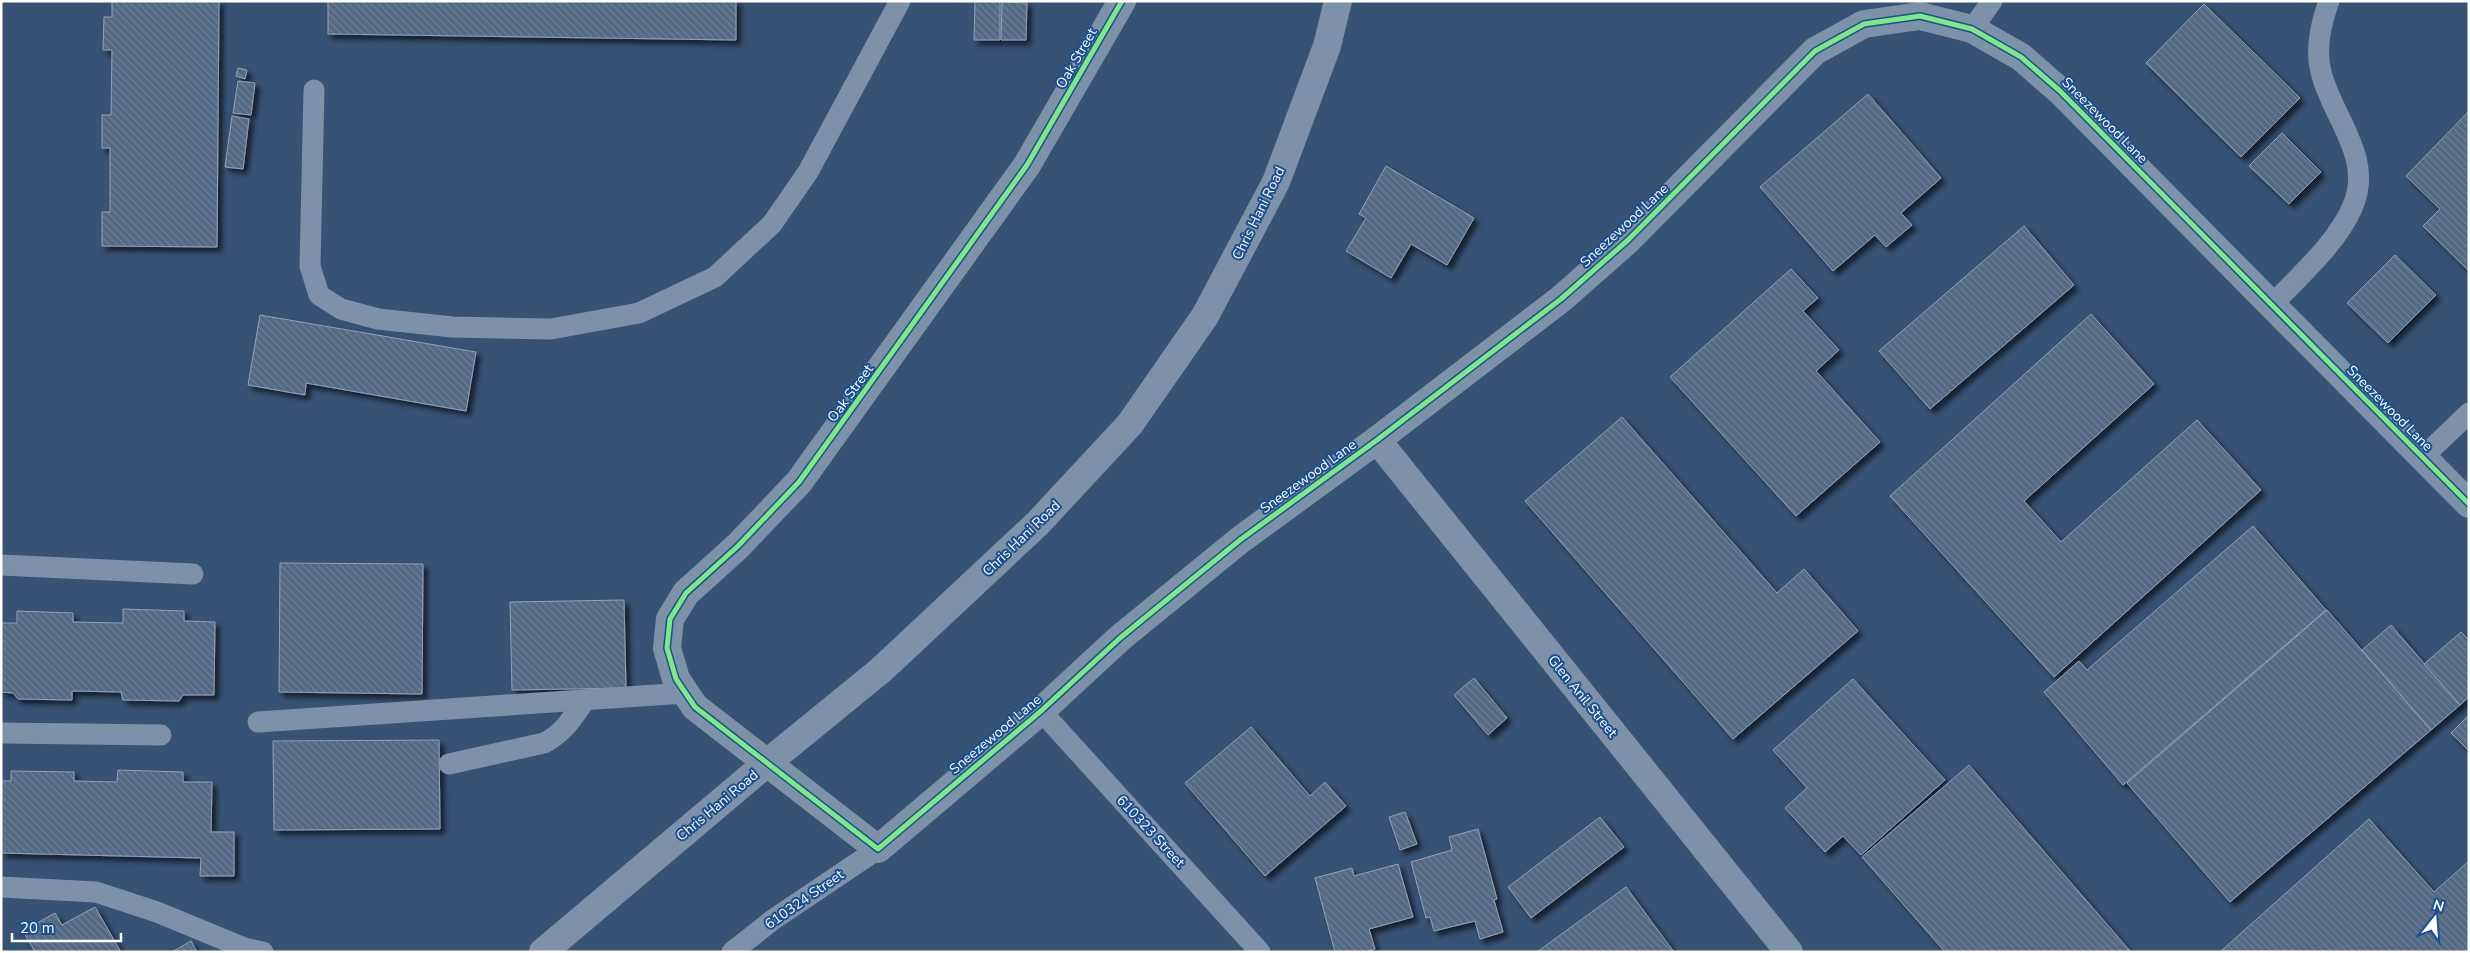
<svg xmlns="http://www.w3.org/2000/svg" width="2470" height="953" font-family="'Nunito Sans',sans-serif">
<defs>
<pattern id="building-back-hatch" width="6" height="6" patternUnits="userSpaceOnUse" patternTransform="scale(1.25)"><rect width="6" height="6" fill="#526984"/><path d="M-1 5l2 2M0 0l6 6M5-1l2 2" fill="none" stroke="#6c8096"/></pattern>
<filter id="shadow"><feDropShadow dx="4.5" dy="4.5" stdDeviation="2.5" flood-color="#0009"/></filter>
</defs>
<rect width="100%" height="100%" fill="#365274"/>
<!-- building -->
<g fill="url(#building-back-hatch)" stroke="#92a2b6" filter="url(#shadow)">
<polygon points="112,1 219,1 217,247 102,246 102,212 110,212 110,148 102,148 102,115 111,115 112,50 103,50 104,17 112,17"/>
<polygon points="328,1 736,1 736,40 328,34"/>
<polygon points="975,1 1000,2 1000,40 974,40"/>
<polygon points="1002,2 1027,3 1026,40 1001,40"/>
<polygon points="2204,4 2300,98 2241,157 2146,63"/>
<polygon points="238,68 247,70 245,79 236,76"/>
<polygon points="238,81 255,83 251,115 233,113"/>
<polygon points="1868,94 1941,178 1901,213 1912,225 1886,247 1875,235 1833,271 1760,187"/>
<polygon points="2469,111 2469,271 2423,226 2440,209 2406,176"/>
<polygon points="232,116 249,119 243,169 225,167"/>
<polygon points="2282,133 2321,172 2289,204 2249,166"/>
<polygon points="1386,166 1474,218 1447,265 1411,244 1391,278 1346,251 1366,218 1359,214"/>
<polygon points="2024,226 2074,285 1930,409 1879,351"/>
<polygon points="2395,255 2436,295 2388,343 2347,303"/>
<polygon points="1791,269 1818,298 1803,311 1839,350 1816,371 1880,442 1796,516 1670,377"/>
<polygon points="2091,314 2154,384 2024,501 2061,542 2197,420 2261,490 2054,677 1890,496"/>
<polygon points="260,315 476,352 466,411 306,383 305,395 248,385"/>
<polygon points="1622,417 1777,593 1804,569 1858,631 1733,739 1525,501"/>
<polygon points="2253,526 2326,610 2123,785 2044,692 2079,661 2087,670"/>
<polygon points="280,563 423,564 422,694 279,692"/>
<polygon points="624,600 626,688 512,690 510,602"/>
<polygon points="123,609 184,611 184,621 215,622 214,695 183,695 179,701 123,700 121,692 72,691 72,700 18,699 13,693 1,692 1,623 17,623 17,611 73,613 73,622 123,623"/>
<polygon points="2327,610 2431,730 2230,902 2127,783"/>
<polygon points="2391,625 2460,705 2431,730 2362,650"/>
<polygon points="2461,632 2469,640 2469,697 2460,705 2424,664"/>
<polygon points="1474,678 1507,718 1488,735 1454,695"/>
<polygon points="1853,679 1945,780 1861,855 1843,836 1825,852 1785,808 1807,788 1773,750"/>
<polygon points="2469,715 2469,751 2451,733"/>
<polygon points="1251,727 1310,796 1325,782 1346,806 1265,876 1185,783"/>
<polygon points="439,740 440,829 274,830 273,741"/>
<polygon points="1969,765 2131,952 1945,952 1862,857"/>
<polygon points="118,770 183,772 183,782 212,782 211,832 234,832 234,876 200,876 201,858 1,853 1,781 11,781 11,771 74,772 74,781 117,782"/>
<polygon points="1405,812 1417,844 1400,850 1389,817"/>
<polygon points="1600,817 1624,847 1531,918 1508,887"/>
<polygon points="2369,819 2434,892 2469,861 2469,952 2221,951"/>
<polygon points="1478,829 1497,899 1494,900 1503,932 1480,939 1475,921 1434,931 1430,917 1426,918 1411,862 1452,850 1449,837"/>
<polygon points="1398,864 1413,917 1369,929 1375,949 1366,952 1335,952 1315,878 1352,868 1354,876"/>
<polygon points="1626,887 1674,952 1537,952"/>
<polygon points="95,907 121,952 35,952 23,931 55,913 62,925"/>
<polygon points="191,941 197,952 172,952"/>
</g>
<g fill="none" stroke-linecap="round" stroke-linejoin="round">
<!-- service -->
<g stroke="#7d92a8" stroke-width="21">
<polyline points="1972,29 1992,1"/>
<polyline points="314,90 310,266 319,295 341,309 378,319 452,327 551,329 639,313 715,277 772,224 808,172 900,1"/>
<path d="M 2272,305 C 2298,277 2337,243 2352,208 C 2375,158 2332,118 2321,72 C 2315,49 2321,23 2329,1"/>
<polyline points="2423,457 2469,413"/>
<polyline points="1,565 193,574"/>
<polyline points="1041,711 1260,952"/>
<polyline points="258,722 685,693"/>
<polyline points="1,733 161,735"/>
<path d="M 449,764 L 544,743 C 564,733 573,717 585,700"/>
<polyline points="1,887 96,892 157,912 244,948 263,952"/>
<polyline points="732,952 774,919 878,849"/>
</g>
<!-- minor -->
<g stroke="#7d92a8" stroke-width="28">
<polyline points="1122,1 1027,165 799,482 738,546 686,593 670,619 667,648 676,679 695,707 878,849 1041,711 1120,638 1240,540 1377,440 1561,299 1628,240 1815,51 1864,24 1920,16 1972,29 2021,57 2060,91 2469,504"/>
<polyline points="1377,440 1789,952"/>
</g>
<!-- tertiary -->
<polyline stroke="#7d92a8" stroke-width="28" points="543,952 767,763 881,670 1038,523 1130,424 1205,316 1276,182 1327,46 1338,1"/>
<defs>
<polyline id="cycleway" points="1122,1 1027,165 799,482 738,546 686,593 670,619 667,648 676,679 695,707 878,849 1041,711 1120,638 1240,540 1377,440 1561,299 1628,240 1815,51 1864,24 1920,16 1972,29 2021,57 2060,91 2469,504"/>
</defs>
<!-- cycleway casing -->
<use href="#cycleway" stroke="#1b4f8f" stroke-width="8"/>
<!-- cycleway -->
<use href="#cycleway" stroke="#7ce984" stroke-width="5"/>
</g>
<g text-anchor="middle" stroke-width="4" stroke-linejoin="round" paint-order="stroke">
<!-- street labels -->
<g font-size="14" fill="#fff" stroke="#1b4f8f">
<text transform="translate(1076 58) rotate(-60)" y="5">Oak Street</text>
<text transform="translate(2105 120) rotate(45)" y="5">Sneezewood Lane</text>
<text transform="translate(1258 213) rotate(-64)" y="5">Chris Hani Road</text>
<text transform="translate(1624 225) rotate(-43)" y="5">Sneezewood Lane</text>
<text transform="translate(850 393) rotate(-54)" y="5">Oak Street</text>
<text transform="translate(2390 408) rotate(45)" y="5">Sneezewood Lane</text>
<text transform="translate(1308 476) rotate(-36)" y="5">Sneezewood Lane</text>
<text transform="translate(1021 538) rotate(-44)" y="5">Chris Hani Road</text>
<text transform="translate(1583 696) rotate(51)" y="5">Glen Anil Street</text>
<text transform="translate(995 734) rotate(-40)" y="5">Sneezewood Lane</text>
<text transform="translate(717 805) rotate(-40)" y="5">Chris Hani Road</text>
<text transform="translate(1151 831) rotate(47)" y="5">610323 Street</text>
<text transform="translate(804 899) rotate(-35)" y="5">610324 Street</text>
</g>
</g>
<!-- border -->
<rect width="2470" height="953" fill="none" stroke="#ffffff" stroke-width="5"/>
<!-- north arrow -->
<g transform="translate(2435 918) rotate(17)" stroke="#1b4f8f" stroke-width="4" paint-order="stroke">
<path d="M0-4L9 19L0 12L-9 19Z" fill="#ffffff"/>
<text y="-8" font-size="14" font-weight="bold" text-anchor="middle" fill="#ffffff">N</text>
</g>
<!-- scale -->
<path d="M12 933v8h109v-8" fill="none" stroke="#ffffff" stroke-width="2.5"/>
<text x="20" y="933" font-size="15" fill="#ffffff" stroke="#1b4f8f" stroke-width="4" paint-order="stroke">20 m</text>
</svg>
